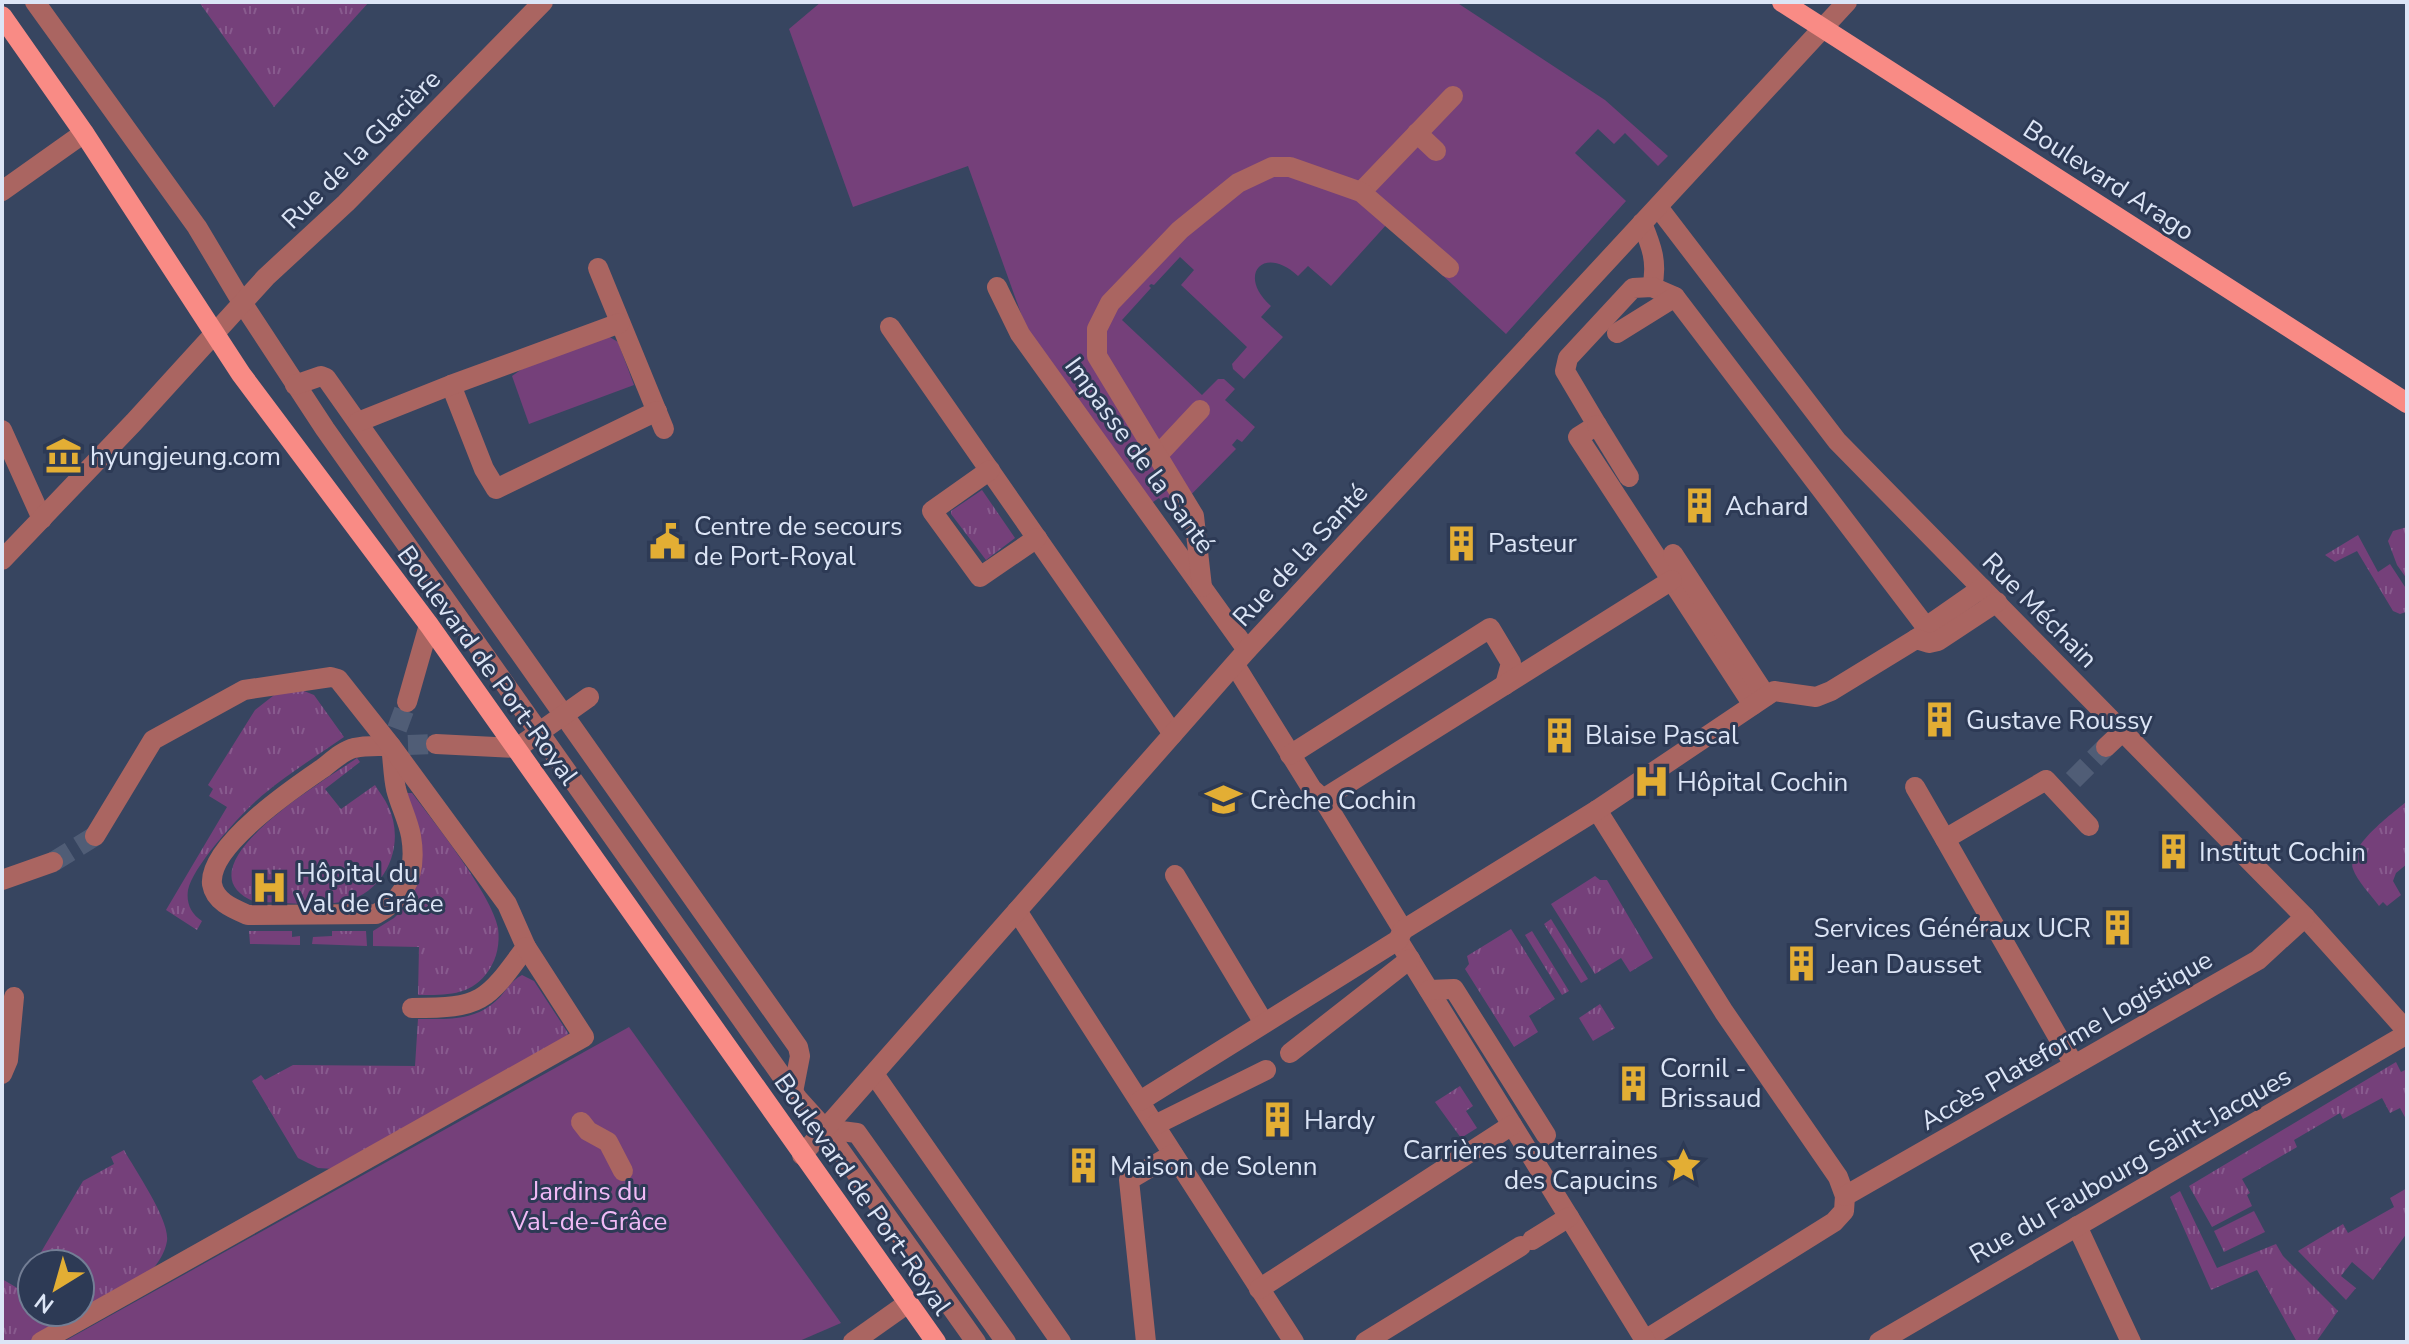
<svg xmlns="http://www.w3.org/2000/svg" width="2409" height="1344" font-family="'Nunito Sans',sans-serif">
<defs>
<pattern id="grass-tufts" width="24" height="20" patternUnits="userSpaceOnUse" patternTransform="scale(2)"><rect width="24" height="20" fill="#75407a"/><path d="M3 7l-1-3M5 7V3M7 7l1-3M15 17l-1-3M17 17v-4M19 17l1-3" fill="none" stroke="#885b8e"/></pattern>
</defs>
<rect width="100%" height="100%" fill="#374560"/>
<!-- grass -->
<g fill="url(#grass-tufts)">
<polygon points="199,2 369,2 274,107"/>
<polygon points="982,490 1015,538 986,560 951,514 951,511"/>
<polygon points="2407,527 2407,579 2397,565 2388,541 2393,531"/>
<polygon points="2358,535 2378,572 2390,564 2407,590 2406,612 2400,614 2393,611 2357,551 2335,562 2325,555"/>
<path d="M 299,689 L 314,695 L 344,737 C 317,756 289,773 264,794 C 244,810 193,865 188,890 C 186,903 191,914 202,921 L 197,930 L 166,910 L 227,807 L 209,796 L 213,789 L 208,785 L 255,710 L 278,692 Z"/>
<path d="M 357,758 L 360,762 L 325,789 L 341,809 L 375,785 C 379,792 385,799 388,806 C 407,845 385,895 341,902 C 314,907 282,902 255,902 C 173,868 329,778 357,758 Z"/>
<path d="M 407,793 L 412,793 C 434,822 492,895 498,928 C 500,943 497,958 489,970 C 472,996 447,995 418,995 L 419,947 L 373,946 L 373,931 L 394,918 L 405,907 L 416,886 Z"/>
<path d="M 2407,801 L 2407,864 L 2396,873 L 2393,881 L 2401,895 L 2387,906 L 2383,902 L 2379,906 C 2371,895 2357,881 2353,869 C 2347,846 2392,814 2407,801 Z"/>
<polygon points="1595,876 1600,880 1607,880 1653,958 1630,972 1621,958 1595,974 1551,904"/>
<polygon points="1551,919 1588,979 1581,983 1544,924"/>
<polygon points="1511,929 1555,999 1529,1016 1538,1032 1514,1047 1465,969 1469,964 1467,956"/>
<polygon points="249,931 292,931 292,937 300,936 300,945 250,944"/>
<polygon points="332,931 366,931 367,946 312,944 313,937 332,936"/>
<polygon points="1532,931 1569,991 1562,995 1525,935"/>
<path d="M 522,975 L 534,981 L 568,1033 L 567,1038 L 334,1169 L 318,1168 L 298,1158 L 252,1081 L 261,1075 L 265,1080 L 293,1065 L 415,1066 L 418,1019 C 449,1019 476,1022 500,997 C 507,989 512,980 522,975 Z"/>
<polygon points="1600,1004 1615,1028 1593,1041 1579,1018"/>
<polygon points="2396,1062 2401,1072 2407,1069 2407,1121 2400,1108 2390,1113 2382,1098 2343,1119 2340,1113 2294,1140 2297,1147 2242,1179 2250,1193 2247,1195 2252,1206 2212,1227 2189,1186"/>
<polygon points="1460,1086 1473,1106 1466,1111 1477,1128 1461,1138 1435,1102"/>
<path d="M 124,1150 C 135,1170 170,1220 167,1241 C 164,1258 152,1271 140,1282 L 30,1342 L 2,1342 L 2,1279 L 19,1289 L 32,1267 L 32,1312 L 80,1312 L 80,1264 L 34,1264 L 83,1181 L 114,1164 L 111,1157 Z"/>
<polygon points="2407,1188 2407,1233 2373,1280 2352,1262 2341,1276 2356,1288 2346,1300 2298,1251 2343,1224 2348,1233 2394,1207 2390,1198"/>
<polygon points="2180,1191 2217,1268 2276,1244 2283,1256 2338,1311 2316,1342 2297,1342 2257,1270 2211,1290 2170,1197"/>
<polygon points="2254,1211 2265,1232 2224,1252 2214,1231"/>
</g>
<!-- green -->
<g fill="#75407a">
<path d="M 821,2 L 1456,2 L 1605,100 L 1668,156 L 1658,166 L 1625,133 L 1614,144 L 1598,129 L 1575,153 L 1626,201 L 1506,334 L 1387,224 L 1331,286 L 1308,266 L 1298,276 C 1264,244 1236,275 1271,306 L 1261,317 L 1283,337 L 1244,379 L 1233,369 L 1232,364 L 1247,347 L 1181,285 L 1194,270 L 1180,257 L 1154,285 L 1151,284 L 1149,286 L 1151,288 L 1122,320 L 1202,395 L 1218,379 L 1224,379 L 1235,389 L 1225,400 L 1255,427 L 1242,442 L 1237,439 L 1232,445 L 1236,449 L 1171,515 L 1159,498 L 1147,506 L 1028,333 L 968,166 L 853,207 L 789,29 Z"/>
<polygon points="608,336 618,342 634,385 529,424 512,376 522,369"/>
<polygon points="629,1027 841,1323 797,1342 63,1342"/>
</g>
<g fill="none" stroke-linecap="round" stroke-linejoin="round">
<!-- minor-tunnel -->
<g stroke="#505d76" stroke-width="20" stroke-dasharray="20 10" stroke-linecap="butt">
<polyline points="397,729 407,702"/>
<polyline points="408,745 436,744"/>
<polyline points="2073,780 2106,747"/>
<polyline points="53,862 95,836"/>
</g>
<!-- minor -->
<g stroke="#aa6561" stroke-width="20">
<polyline points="35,2 197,227 243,304 325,429 798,1099 825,1129 976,1342"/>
<polyline points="1417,133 1436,151"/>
<polyline points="2,191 84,133"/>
<polyline points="1361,192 1453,96"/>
<polyline points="1658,207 1837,441 2305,917 2407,1031"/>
<path d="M 1642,223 C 1651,245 1658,262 1652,287"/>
<polyline points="598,268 664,429"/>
<polyline points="997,287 1020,334 1247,650"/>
<polyline points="1675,297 1652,287 1633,288 1568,358 1565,371 1597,425 1578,437 1753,705"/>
<polyline points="890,327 1173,734"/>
<polyline points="1617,333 1675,297 1926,627 1924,634 1916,639"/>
<polyline points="295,385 321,376 326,378 798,1047 800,1056 793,1092"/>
<polyline points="451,385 484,469 496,489 657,411"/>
<polyline points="358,422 451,385 620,323"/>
<polyline points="1597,425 1629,477"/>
<polyline points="2,430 42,519"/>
<polyline points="1157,456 1200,410"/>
<polyline points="990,470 932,511 980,577 1037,538"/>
<polyline points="1673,554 1766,696"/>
<polyline points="2,560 134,422 266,277 346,203 543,2"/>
<polyline points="1202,587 1194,516 1097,356 1097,329 1110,303 1180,230 1238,183 1272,167 1290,167 1361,192 1449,268"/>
<polyline points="1926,627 1982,588"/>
<polyline points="1235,665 1312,789 1323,799 1403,930"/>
<polyline points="407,702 429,625"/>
<polyline points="436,744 517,748 589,697"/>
<path d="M 391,746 C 393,760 393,775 396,789 C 400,805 408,820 411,836 C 417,871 407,898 376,914 L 248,915 C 234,909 215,902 212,884 C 208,846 295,787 323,768 C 332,761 344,750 354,748 C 365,745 379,746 391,746 Z"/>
<polyline points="2106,747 2123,731"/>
<polyline points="1290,755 1490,628 1511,663 1505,685"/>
<polyline points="1915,787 1945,839"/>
<polyline points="1323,799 1672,580"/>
<polyline points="1597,810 1724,1012 1838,1177 1845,1196 1844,1211 1834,1222 1645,1340"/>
<path d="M 95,836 L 153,740 L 244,690 L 331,677 L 338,679 L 391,746 L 507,904 L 526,947 C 486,1002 482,1008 412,1008"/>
<polyline points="1175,875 1264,1023"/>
<polyline points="2,880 53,862"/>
<polyline points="1017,911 1294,1342"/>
<polyline points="1398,940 1646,1342"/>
<polyline points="1429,990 1454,989 1546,1135"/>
<polyline points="1290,1053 1410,959"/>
<polyline points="2074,1065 1945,839 2046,780 2089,826"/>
<polyline points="2,1074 8,1060 14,997"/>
<polyline points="874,1074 1061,1342"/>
<polyline points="1140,1101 1398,940 1403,930 1597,810 1774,691 1816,697 1831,691 1916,639 1929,643 1938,641 1997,602"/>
<polyline points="581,1122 588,1131 608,1142 623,1171"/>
<polyline points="1155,1125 1266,1070"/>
<polyline points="825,1129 857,1133 1006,1342"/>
<polyline points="802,1155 1247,650 1847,2"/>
<polyline points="1845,1196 2258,960 2305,917"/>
<polyline points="2077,1226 2131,1342"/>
<polyline points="1532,1240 1569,1217"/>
<polyline points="1259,1289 1512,1125"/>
<polyline points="41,1342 584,1037 526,947"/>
<polyline points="853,1342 908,1303"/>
<polyline points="1146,1342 1129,1180 1173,1154"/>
<polyline points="1365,1342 1521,1246"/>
<polyline points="1879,1342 2407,1034"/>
</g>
<!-- major -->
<g stroke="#f98b85" stroke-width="20">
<polyline points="1782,2 2407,403"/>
<polyline points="2,16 84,133 241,374 429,625 936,1342"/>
</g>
</g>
<!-- icons -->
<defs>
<symbol id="museum-bare" viewBox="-9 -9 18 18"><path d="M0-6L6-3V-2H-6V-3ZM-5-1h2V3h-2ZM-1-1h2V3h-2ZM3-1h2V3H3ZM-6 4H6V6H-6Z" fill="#e3ae34" stroke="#2d3a55" stroke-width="2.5" paint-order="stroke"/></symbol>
<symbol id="building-bare" viewBox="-9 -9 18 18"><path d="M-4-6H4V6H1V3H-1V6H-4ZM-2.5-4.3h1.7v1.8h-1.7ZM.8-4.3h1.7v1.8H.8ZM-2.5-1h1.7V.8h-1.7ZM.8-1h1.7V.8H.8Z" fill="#e3ae34" stroke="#2d3a55" stroke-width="2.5" paint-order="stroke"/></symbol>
<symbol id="civic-bare" viewBox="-9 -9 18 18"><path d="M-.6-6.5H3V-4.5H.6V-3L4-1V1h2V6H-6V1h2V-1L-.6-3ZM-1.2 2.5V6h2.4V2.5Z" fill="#e3ae34" stroke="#2d3a55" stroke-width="2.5" paint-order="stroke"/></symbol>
<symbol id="hospital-bare" viewBox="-9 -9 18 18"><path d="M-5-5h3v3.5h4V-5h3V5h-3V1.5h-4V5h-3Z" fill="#e3ae34" stroke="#2d3a55" stroke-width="2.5" paint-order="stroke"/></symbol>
<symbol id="school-bare" viewBox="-9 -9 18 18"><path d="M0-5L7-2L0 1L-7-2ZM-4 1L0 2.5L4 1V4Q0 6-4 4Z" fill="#e3ae34" stroke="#2d3a55" stroke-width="2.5" paint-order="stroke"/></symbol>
<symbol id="sight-bare" viewBox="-9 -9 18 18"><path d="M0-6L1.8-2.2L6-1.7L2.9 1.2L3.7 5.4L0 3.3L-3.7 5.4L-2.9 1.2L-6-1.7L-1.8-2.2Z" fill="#e3ae34" stroke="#2d3a55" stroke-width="2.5" paint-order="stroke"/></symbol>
</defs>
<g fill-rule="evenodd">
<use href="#museum-bare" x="38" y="430" width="51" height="51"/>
<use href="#building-bare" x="1674" y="480" width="51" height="51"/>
<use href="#civic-bare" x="642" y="516" width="51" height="51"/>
<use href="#building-bare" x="1436" y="518" width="51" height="51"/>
<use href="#building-bare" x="1914" y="694" width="51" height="51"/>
<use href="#building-bare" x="1534" y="710" width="51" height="51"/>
<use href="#hospital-bare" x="1626" y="756" width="51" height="51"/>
<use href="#school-bare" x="1198" y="774" width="51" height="51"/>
<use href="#building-bare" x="2148" y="826" width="51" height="51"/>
<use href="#hospital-bare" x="244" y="862" width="51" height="51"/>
<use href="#building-bare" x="2092" y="902" width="51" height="51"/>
<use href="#building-bare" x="1776" y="938" width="51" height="51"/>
<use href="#building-bare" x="1608" y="1058" width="51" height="51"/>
<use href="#building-bare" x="1252" y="1094" width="51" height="51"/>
<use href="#sight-bare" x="1658" y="1140" width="51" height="51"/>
<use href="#building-bare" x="1058" y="1140" width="51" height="51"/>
</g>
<g text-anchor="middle" stroke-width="6" stroke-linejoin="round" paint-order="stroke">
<!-- street labels -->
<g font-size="26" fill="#dce5f6" stroke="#2d3a55">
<text transform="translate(361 149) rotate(-45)" y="9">Rue de la Glacière</text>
<text transform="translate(2109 180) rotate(33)" y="9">Boulevard Arago</text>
<text transform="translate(1140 455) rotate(54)" y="9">Impasse de la Santé</text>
<text transform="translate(1300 555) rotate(-47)" y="9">Rue de la Santé</text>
<text transform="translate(2040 610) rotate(45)" y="9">Rue Méchain</text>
<text transform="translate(488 665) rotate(54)" y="9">Boulevard de Port-Royal</text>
<text transform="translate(2066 1040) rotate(-30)" y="9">Accès Plateforme Logistique</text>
<text transform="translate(2130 1165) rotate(-30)" y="9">Rue du Faubourg Saint-Jacques</text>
<text transform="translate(863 1194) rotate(55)" y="9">Boulevard de Port-Royal</text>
</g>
<!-- poi labels -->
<g font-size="26" fill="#dce5f6" stroke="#2d3a55" text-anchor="start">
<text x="90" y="465">hyungjeung.com</text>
<text x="1725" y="515">Achard</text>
<text x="694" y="535">Centre de secours<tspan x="694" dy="30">de Port-Royal</tspan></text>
<text x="1488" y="552">Pasteur</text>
<text x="1966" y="729">Gustave Roussy</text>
<text x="1585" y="744">Blaise Pascal</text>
<text x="1677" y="791">Hôpital Cochin</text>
<text x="1250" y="809">Crèche Cochin</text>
<text x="2199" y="861">Institut Cochin</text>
<text x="296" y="882">Hôpital du<tspan x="296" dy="30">Val de Grâce</tspan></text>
<text x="2091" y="937" text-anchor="end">Services Généraux UCR</text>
<text x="1828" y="973">Jean Dausset</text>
<text x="1660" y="1077">Cornil -<tspan x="1660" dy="30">Brissaud</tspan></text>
<text x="1304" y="1129">Hardy</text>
<text x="1658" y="1159" text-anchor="end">Carrières souterraines<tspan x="1658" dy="30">des Capucins</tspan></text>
<text x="1110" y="1175">Maison de Solenn</text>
</g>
<!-- park labels -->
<g font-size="26" fill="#f1baf6" stroke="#2d3a55">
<text x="589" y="1200">Jardins du<tspan x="589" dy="30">Val-de-Grâce</tspan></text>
</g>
</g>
<!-- border -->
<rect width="2409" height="1344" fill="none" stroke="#dce5f6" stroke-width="8"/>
<!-- north arrow -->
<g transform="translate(56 1288) rotate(217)"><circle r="38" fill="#2d3a55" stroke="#737e95" stroke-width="2"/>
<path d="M0-6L14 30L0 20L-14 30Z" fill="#e3ae34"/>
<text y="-12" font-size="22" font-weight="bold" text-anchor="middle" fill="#dce5f6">N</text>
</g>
</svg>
